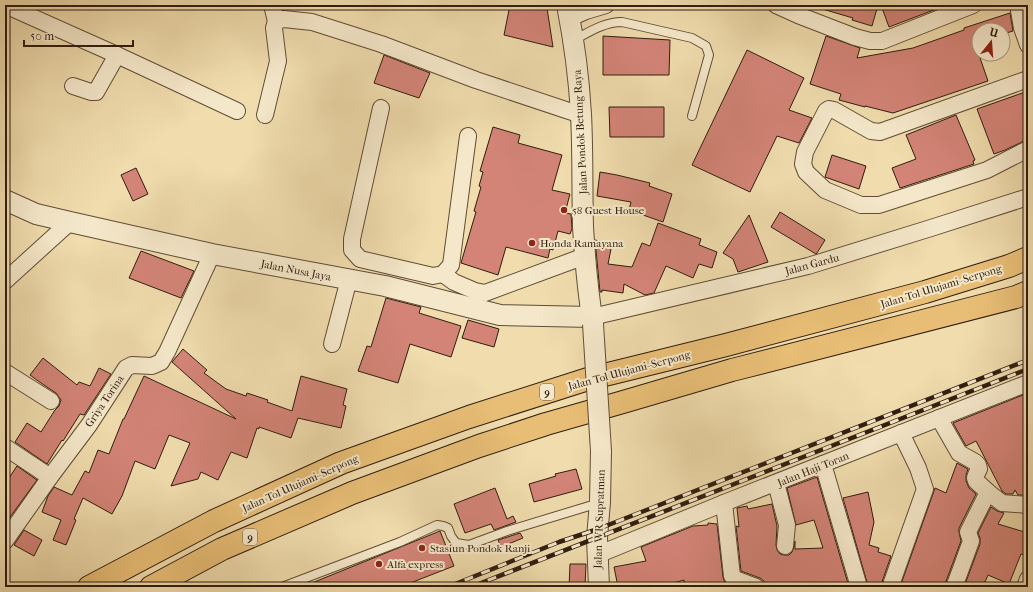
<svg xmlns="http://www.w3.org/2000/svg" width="1033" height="592" font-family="'IM FELL French Canon',serif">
<rect width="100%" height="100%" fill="#f0dcad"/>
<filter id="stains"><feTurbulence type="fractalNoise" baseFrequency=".005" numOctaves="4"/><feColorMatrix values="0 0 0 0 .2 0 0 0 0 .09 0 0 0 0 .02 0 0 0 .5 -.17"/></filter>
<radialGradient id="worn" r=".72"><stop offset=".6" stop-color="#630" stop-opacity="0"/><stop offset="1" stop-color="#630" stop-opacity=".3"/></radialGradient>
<!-- building -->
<g fill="#d38477" stroke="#301d0f">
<polygon points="510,5 534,5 547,8 553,47 504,35"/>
<polygon points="820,5 878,5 872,26 852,20 853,18 819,8"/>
<polygon points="881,5 947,5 889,27"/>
<polygon points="1010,13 1013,31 1003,34 1003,30 979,30 979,55 988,81 893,113 865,106 865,107 839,100 841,94 810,84 826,36 860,48 857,58 913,48 964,30 964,28"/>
<polygon points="603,36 670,40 669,75 603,75"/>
<polygon points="747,50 804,78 789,110 812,118 799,143 777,136 750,192 692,165"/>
<polygon points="384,55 430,73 419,98 374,83"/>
<polygon points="1028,91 1028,140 1024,141 1005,150 994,154 977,109"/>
<polygon points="609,107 664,107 664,137 610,137"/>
<polygon points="956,115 975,160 973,161 974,164 900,188 892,168 916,159 906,135"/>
<polygon points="493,127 520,135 518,143 562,155 552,190 570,194 565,213 571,214 572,229 570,234 558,231 553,250 550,249 548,258 506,247 498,275 461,263 473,222 476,212 474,211 481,187 479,186 483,172 480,171"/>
<polygon points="832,155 866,166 859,189 825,177"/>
<polygon points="136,168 148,194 133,201 121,175"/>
<polygon points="600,172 617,175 650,183 649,186 672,194 663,222 643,215 644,214 629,210 631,202 597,196"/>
<polygon points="780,212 825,240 817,253 816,254 771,227"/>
<polygon points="749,215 768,262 738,272 733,259 723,253"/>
<polygon points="658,223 701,239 699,245 717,252 712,268 699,264 693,278 666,266 654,293 645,295 624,284 623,293 602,290 602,292 600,292 595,240 612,244 608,264 632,267 642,243 650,246"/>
<polygon points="141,251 194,271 181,298 129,278"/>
<polygon points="386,298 421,307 419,313 461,326 451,357 410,344 398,383 358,371 367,346 371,347"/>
<polygon points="468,320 499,329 494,347 462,338"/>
<polygon points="183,349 207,370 204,373 226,389 246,396 247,393 268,400 267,402 292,411 301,376 347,389 343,405 346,406 341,428 298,418 291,438 259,427 259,429 257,428 247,458 231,452 218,480 201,472 198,479 171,486 190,443 169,435 155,469 135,461 122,496 112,514 83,498 74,519 76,520 66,545 53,540 61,520 42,512 48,496 54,487 72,495 85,471 89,473 98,450 109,454 123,419 124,419 144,376 236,419 172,362"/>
<polygon points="43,358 77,385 79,382 90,386 99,368 111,374 84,415 80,414 63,441 62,440 47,464 15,442 27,423 41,432 55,410 59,406 61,400 56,393 41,383 30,375"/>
<polygon points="1028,393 1028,495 1018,495 1015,490 1013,494 1006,494 1002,491 976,441 966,446 953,423"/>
<polygon points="957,463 968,469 966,475 966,481 969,488 976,494 959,528 959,532 961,541 945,584 945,587 900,587 935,488 946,493"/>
<polygon points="17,466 37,480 5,524 5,484"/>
<polygon points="576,469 582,489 534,502 529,484 556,476 555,474"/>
<polygon points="817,477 849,587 765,587 764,581 760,578 741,571 736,526 739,527 737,508 747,506 748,509 772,504 777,526 776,545 777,550 780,554 784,555 789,555 792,552 794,547 795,541 795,549 823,548 814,520 796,525 787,488"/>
<polygon points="495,488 507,519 513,516 516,522 494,530 491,524 465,533 454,504"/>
<polygon points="868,492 874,522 869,545 879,548 878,552 891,556 882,582 882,587 871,587 868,586 843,498"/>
<polygon points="991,507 997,511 1004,513 998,524 1028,533 1028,556 1021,554 1009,584 988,575 985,582 984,582 982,587 964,587 980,544 980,538 978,533"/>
<polygon points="708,523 717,524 723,577 725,583 730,587 684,587 684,580 670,584 669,583 649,587 618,587 614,567 646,561 641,547 693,526 708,525"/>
<polygon points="24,530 42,540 34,556 14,545"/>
<polygon points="440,531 454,566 400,587 302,587"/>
<polygon points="520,533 523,538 501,547 498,540"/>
<polygon points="570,564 586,564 585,587 569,587"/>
</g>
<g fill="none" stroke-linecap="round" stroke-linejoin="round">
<defs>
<g id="service">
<path d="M 574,40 C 589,32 604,22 622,22 L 692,38 L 706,46 L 709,55 L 692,116"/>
<polyline points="282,587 400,542 437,525 443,526 448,528 451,536 456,543 469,545 507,531 599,503"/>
</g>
<g id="minor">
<polyline points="5,5 117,55 237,111"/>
<polyline points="272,5 276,21"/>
<polyline points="776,5 798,15 855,37 870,41 882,41 973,5"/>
<polyline points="1018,5 1022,28 1028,45"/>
<polyline points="570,18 586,11 606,5"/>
<polyline points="1028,79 880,132 871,131 834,110 829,109 826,111 805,152 803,164 806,172 825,190 861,205 879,205 987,170 1028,149"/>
<polyline points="73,86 91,92 96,92 117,55"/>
<polyline points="381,108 352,239 352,250 360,259 433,276 443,274 451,265 468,136"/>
<polyline points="265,115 278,61 274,28 276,21 284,19 312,22 381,44 476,80 581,115"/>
<polyline points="443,274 454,282 475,291 485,293 585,256"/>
<polyline points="5,281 70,222"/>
<polyline points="592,317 808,266 931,228 1028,197"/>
<polyline points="332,344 349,279"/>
<polyline points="5,372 51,401"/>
<polyline points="939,418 959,453 975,462 978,465 979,469 976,475 975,478 976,481 988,492 1002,503 1028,505"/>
<polyline points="5,447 50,477"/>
<polyline points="823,464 859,587"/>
<polyline points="776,483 787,525 785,546"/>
<polyline points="724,503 732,576 735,579 756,587"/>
<polyline points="5,541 50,477 89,425 126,368 132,365 152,366 161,362 167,352 212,254"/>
<polyline points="597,555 724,503 1028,383"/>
<polyline points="891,585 925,489 918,468 901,433"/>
<polyline points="954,587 959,574 971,541 968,532 988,492"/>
<polyline points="1025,587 1028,579"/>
</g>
<g id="tertiary">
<path d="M 567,5 C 574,41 579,78 581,114 C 583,152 582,190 583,227 C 585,259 588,293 593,324"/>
<polyline points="5,200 36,214 70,222 212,254 385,286 500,315 592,317"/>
<polyline points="599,587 597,538 600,502 601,451"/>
</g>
<g id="motorway">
<polyline points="89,587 214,521 341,463 469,417 588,379 726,345 925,292 1009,266 1028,258"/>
<polyline points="151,587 222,549 352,493 479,446 546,424 623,402 732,370 1016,297 1028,292"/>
</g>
</defs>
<!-- service casing -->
<use href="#service" stroke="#604d36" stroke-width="10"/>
<!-- minor casing -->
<use href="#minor" stroke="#604d36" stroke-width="18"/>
<!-- tertiary casing -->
<use href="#tertiary" stroke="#604d36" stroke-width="22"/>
<!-- motorway casing -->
<use href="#motorway" stroke="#301d0f" stroke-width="24"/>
<!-- service -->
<use href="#service" stroke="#f5e8ca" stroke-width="8"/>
<!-- minor -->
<use href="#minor" stroke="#f5e8ca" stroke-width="16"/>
<!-- tertiary -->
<use href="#tertiary" stroke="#f5e8ca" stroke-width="20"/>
<!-- motorway -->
<use href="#motorway" stroke="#e8be76" stroke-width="22"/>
<defs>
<g id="rail">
<polyline points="448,587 559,542 598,529 644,511 1028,360"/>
<polyline points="471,587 1028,369"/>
</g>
</defs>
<!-- rail casing -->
<use href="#rail" stroke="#301d0f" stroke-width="4.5"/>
<!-- rail -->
<use href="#rail" stroke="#f5e8ca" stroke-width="3" stroke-dasharray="9" stroke-linecap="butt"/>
<defs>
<polyline id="tertiary-bridge" points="593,324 601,451"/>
</defs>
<!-- tertiary-bridge casing -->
<use href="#tertiary-bridge" stroke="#604d36" stroke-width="22" stroke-linecap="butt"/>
<!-- tertiary-bridge -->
<use href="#tertiary-bridge" stroke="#f5e8ca" stroke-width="20"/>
</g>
<!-- markers -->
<g fill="#8f2418" stroke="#f5e8ca" stroke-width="1.5">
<circle cx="564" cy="210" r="4"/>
<circle cx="532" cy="243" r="4"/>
<circle cx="422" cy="548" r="4"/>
<circle cx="379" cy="564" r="4"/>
</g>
<g text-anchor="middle" stroke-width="4" stroke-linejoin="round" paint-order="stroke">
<!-- shield labels -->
<g fill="#f5e8ca" stroke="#6b5a47" stroke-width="1">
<rect x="540" y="384" width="14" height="16" rx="3"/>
<rect x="243" y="529" width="14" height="16" rx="3"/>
</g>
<g font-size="10" font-weight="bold" fill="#301d0f">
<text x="547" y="396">9</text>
<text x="250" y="541">9</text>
</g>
<!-- street labels -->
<g font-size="11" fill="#301d0f" stroke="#f5e8ca">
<text transform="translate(580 132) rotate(-93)" y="4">Jalan Pondok Betung Raya</text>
<text transform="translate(812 264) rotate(-15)" y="4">Jalan Gardu</text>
<text transform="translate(296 270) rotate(11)" y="4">Jalan Nusa Jaya</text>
<text transform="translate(941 286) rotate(-17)" y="4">Jalan Tol Ulujami–Serpong</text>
<text transform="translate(629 370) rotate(-15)" y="4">Jalan Tol Ulujami–Serpong</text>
<text transform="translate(104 401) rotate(-56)" y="4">Griya Torina</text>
<text transform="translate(813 469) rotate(-22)" y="4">Jalan Haji Toran</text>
<text transform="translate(300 483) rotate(-24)" y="4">Jalan Tol Ulujami–Serpong</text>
<text transform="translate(599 519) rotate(-88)" y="4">Jalan WR Supratman</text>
</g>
<!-- poi labels -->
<g font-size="11" fill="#301d0f" stroke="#f5e8ca" text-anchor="start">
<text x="572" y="214">58 Guest House</text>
<text x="540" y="247">Honda Ramayana</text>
<text x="430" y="552">Stasiun Pondok Ranji</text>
<text x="387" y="568">Alfa express</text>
</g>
</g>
<!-- margin -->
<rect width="1033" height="592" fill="none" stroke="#f0dcad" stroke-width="20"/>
<rect x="6" y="6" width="1021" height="580" fill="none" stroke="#301d0f" stroke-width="2"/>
<rect x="10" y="10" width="1013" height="572" fill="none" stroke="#301d0f"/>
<!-- north arrow -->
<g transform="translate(991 42) rotate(17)"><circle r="19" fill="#f5e8ca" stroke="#a6977f"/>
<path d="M0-3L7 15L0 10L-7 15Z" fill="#8f2418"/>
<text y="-6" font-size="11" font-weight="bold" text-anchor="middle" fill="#301d0f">U</text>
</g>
<!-- scale -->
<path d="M24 40v6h109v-6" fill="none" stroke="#301d0f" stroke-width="2"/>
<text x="30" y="40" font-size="12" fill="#301d0f" stroke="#f5e8ca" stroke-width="3" paint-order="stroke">50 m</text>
<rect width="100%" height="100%" filter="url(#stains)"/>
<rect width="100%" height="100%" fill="url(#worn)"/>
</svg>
